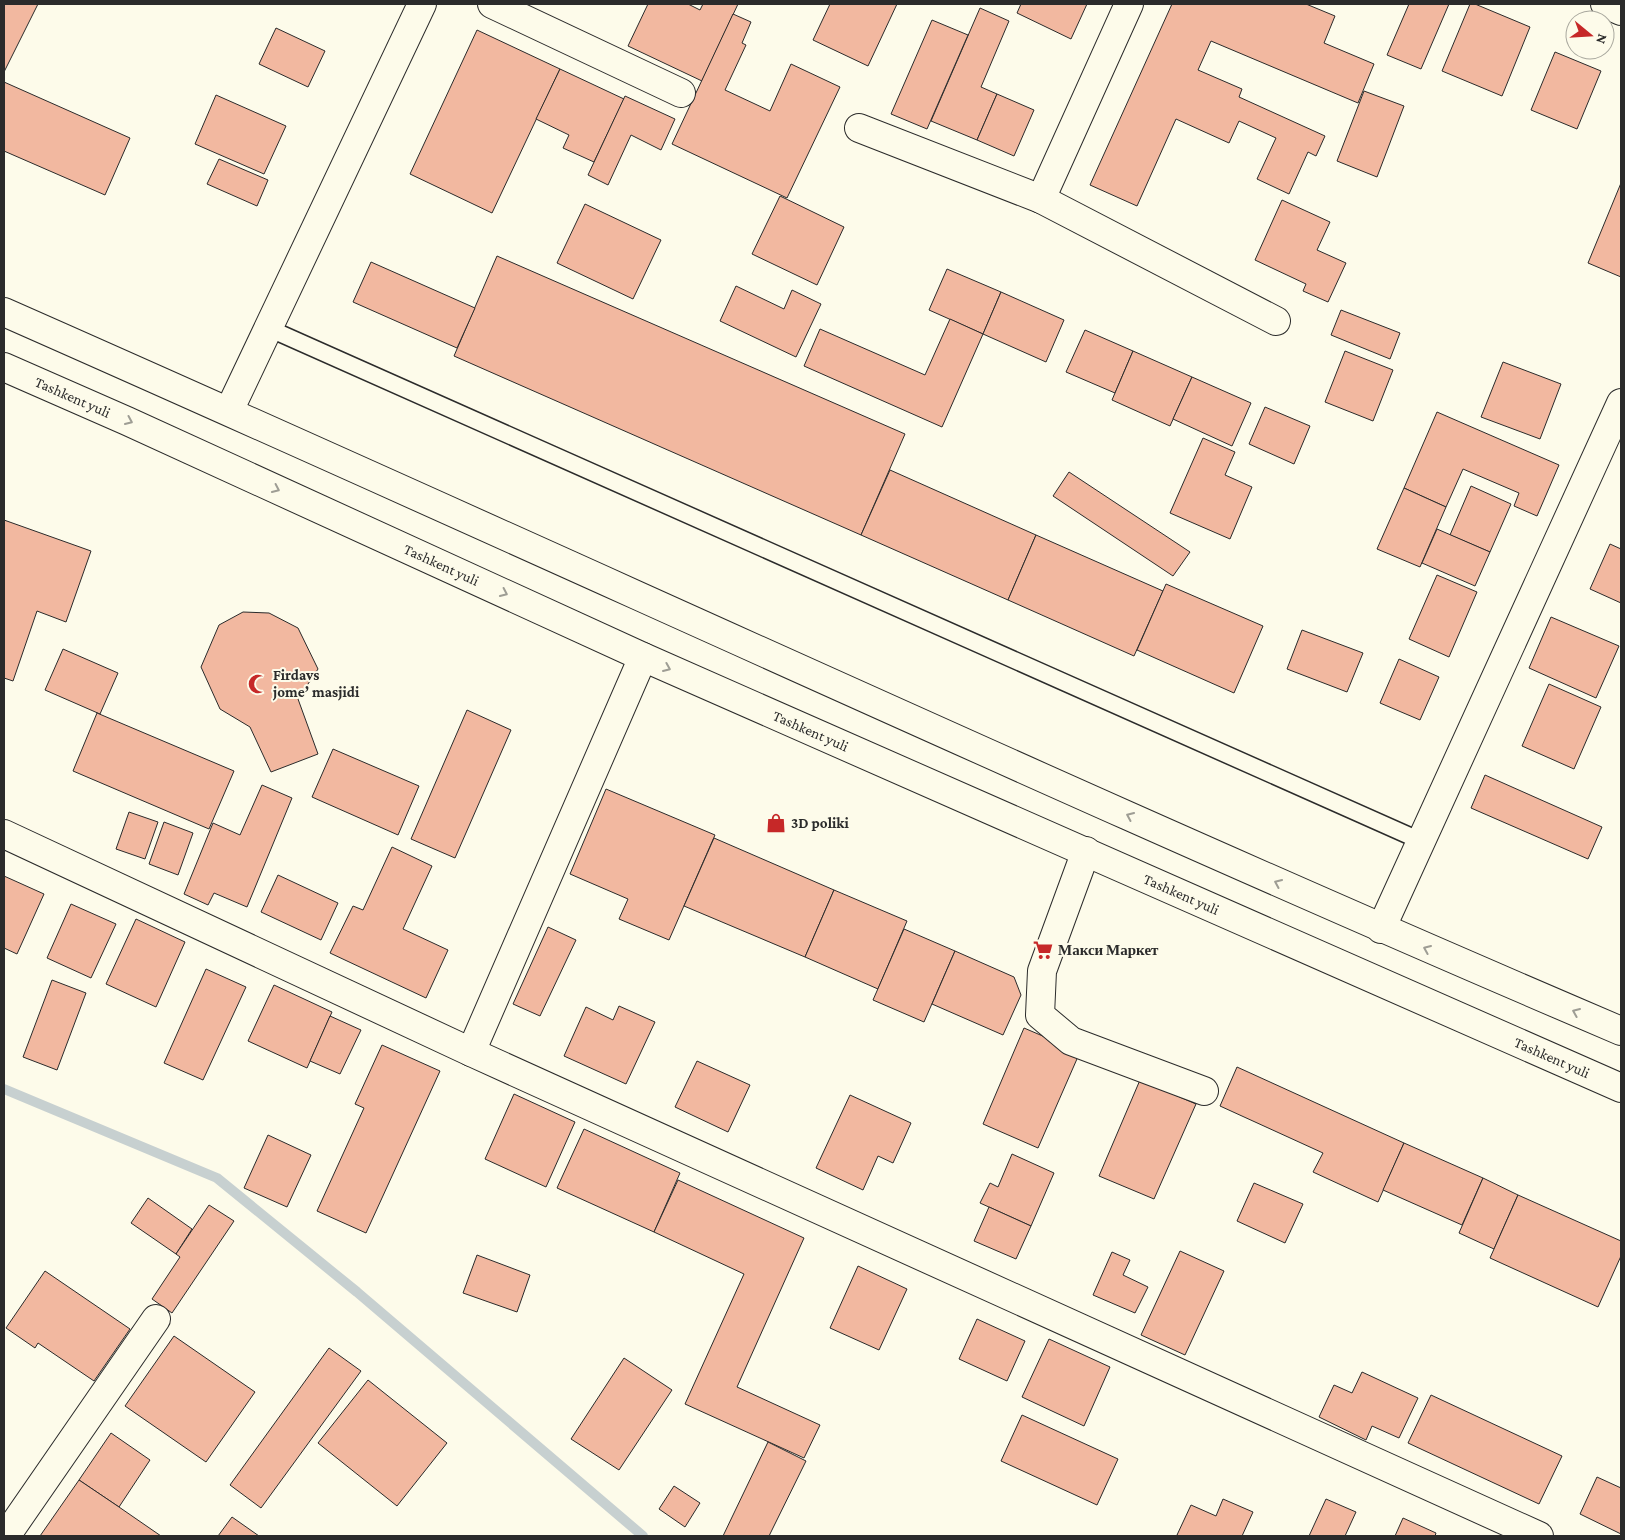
<svg xmlns="http://www.w3.org/2000/svg" width="1625" height="1540" font-family="'Crimson Pro',serif">
<rect width="100%" height="100%" fill="#fdfbea"/>
<g fill="none" stroke-linecap="round" stroke-linejoin="round">
<!-- stream -->
<polyline stroke="#c7d0d0" stroke-width="10" points="4,1089 217,1178 357,1292 643,1536"/>
</g>
<!-- building -->
<g fill="#f2b8a0" stroke="#2b2b2b">
<polygon points="4,4 38,4 4,72"/>
<polygon points="648,4 688,4 700,10 703,4 738,4 702,81 628,46"/>
<polygon points="830,4 897,4 868,66 813,40"/>
<polygon points="1021,4 1087,4 1071,39 1017,13"/>
<polygon points="1172,4 1306,4 1335,16 1324,43 1374,64 1358,103 1211,41 1198,70 1242,89 1239,97 1325,136 1316,156 1308,152 1289,194 1257,179 1276,138 1239,121 1229,143 1176,119 1137,206 1090,185"/>
<polygon points="1409,4 1449,4 1421,69 1387,55"/>
<polygon points="1470,4 1475,4 1530,27 1502,96 1442,71"/>
<polygon points="980,8 1009,21 981,87 997,94 977,140 931,121"/>
<polygon points="733,14 751,22 742,43 746,45 725,90 770,111 791,64 840,87 787,198 672,144"/>
<polygon points="932,20 968,35 927,129 891,114"/>
<polygon points="276,28 325,51 308,87 259,64"/>
<polygon points="477,30 560,69 492,213 410,174"/>
<polygon points="1555,52 1601,71 1577,129 1531,110"/>
<polygon points="560,69 624,99 594,162 563,148 569,135 536,119"/>
<polygon points="4,82 130,138 105,195 4,151"/>
<polygon points="1364,91 1404,106 1377,177 1337,161"/>
<polygon points="997,94 1034,110 1014,156 977,140"/>
<polygon points="216,95 286,126 264,174 195,144"/>
<polygon points="625,96 675,119 661,150 631,135 608,185 588,175"/>
<polygon points="219,159 268,180 257,206 207,184"/>
<polygon points="1621,183 1621,277 1588,263"/>
<polygon points="780,196 844,227 817,285 752,254"/>
<polygon points="1282,200 1330,222 1317,250 1346,263 1328,302 1303,291 1306,284 1255,260"/>
<polygon points="585,204 661,240 633,299 557,263"/>
<polygon points="497,256 905,434 861,535 454,356"/>
<polygon points="371,262 475,308 457,348 353,302"/>
<polygon points="947,269 1001,292 983,334 929,310"/>
<polygon points="736,286 784,309 792,290 821,304 796,357 720,321"/>
<polygon points="1001,292 1064,320 1046,362 983,334"/>
<polygon points="1341,310 1400,333 1390,359 1331,335"/>
<polygon points="950,319 983,334 942,427 804,366 820,329 925,375"/>
<polygon points="1085,330 1133,351 1115,393 1066,372"/>
<polygon points="1133,351 1192,377 1170,426 1112,400"/>
<polygon points="1345,351 1393,370 1373,421 1325,402"/>
<polygon points="1503,362 1561,384 1540,439 1481,417"/>
<polygon points="1192,377 1251,403 1232,446 1173,419"/>
<polygon points="1265,407 1310,426 1294,464 1249,444"/>
<polygon points="1437,412 1559,465 1537,516 1514,506 1519,493 1463,469 1446,507 1404,488"/>
<polygon points="1203,438 1235,452 1225,475 1252,487 1230,539 1170,513"/>
<polygon points="890,470 1036,535 1008,600 861,535"/>
<polygon points="1069,472 1190,552 1173,576 1053,496"/>
<polygon points="1471,486 1511,504 1490,552 1450,535"/>
<polygon points="1404,488 1446,507 1420,567 1377,549"/>
<polygon points="4,520 91,551 66,622 37,611 13,681 4,678"/>
<polygon points="1437,529 1490,552 1475,586 1422,563"/>
<polygon points="1036,535 1163,591 1134,656 1008,600"/>
<polygon points="1610,544 1621,549 1621,603 1590,589"/>
<polygon points="1437,575 1477,592 1449,657 1409,639"/>
<polygon points="1166,584 1263,626 1234,693 1137,650"/>
<polygon points="243,612 269,613 298,628 318,669 298,699 318,754 271,772 250,727 220,709 201,667 219,625"/>
<polygon points="1551,617 1619,646 1596,698 1529,668"/>
<polygon points="1302,630 1363,653 1347,692 1287,669"/>
<polygon points="63,649 118,673 100,714 45,690"/>
<polygon points="1399,659 1439,677 1420,720 1380,703"/>
<polygon points="1549,684 1601,707 1574,769 1522,746"/>
<polygon points="467,710 511,730 455,858 411,839"/>
<polygon points="97,713 234,771 209,829 73,771"/>
<polygon points="333,749 419,786 398,835 312,797"/>
<polygon points="1485,775 1602,827 1588,859 1471,808"/>
<polygon points="262,785 292,798 247,907 214,893 208,905 184,894 213,823 240,835"/>
<polygon points="606,789 715,835 669,940 619,919 628,899 570,874"/>
<polygon points="129,812 158,822 145,859 116,849"/>
<polygon points="164,822 193,833 178,875 149,864"/>
<polygon points="714,838 834,890 805,957 684,906"/>
<polygon points="392,847 432,866 403,929 448,950 426,998 330,953 353,906 363,910"/>
<polygon points="278,875 338,903 321,940 261,912"/>
<polygon points="4,876 44,894 17,954 4,948"/>
<polygon points="834,890 907,921 878,989 805,957"/>
<polygon points="71,904 116,924 91,978 47,958"/>
<polygon points="136,919 185,942 156,1007 106,984"/>
<polygon points="548,927 576,940 540,1016 513,1004"/>
<polygon points="904,929 955,951 924,1022 873,1000"/>
<polygon points="955,951 1014,977 1021,995 1003,1035 932,1004"/>
<polygon points="206,969 246,987 203,1080 164,1063"/>
<polygon points="52,980 86,993 57,1070 23,1057"/>
<polygon points="274,985 332,1012 307,1068 248,1041"/>
<polygon points="619,1006 655,1022 626,1084 564,1056 586,1007 613,1020"/>
<polygon points="330,1016 361,1030 340,1074 310,1061"/>
<polygon points="1024,1028 1080,1052 1038,1148 983,1124"/>
<polygon points="382,1045 440,1071 366,1233 317,1211 364,1108 355,1104"/>
<polygon points="697,1061 750,1085 728,1132 675,1107"/>
<polygon points="1237,1067 1404,1143 1378,1202 1313,1172 1323,1153 1220,1106"/>
<polygon points="1140,1080 1196,1104 1154,1199 1099,1176"/>
<polygon points="514,1094 575,1122 546,1187 485,1159"/>
<polygon points="850,1095 911,1123 893,1163 878,1156 863,1190 816,1168"/>
<polygon points="584,1129 680,1173 654,1232 557,1188"/>
<polygon points="268,1135 311,1155 287,1207 244,1188"/>
<polygon points="1404,1143 1483,1178 1462,1225 1383,1190"/>
<polygon points="1012,1154 1054,1173 1031,1226 980,1203 990,1183 998,1187"/>
<polygon points="1483,1178 1518,1195 1494,1249 1459,1233"/>
<polygon points="678,1180 804,1238 737,1387 820,1425 804,1458 685,1404 744,1274 654,1232"/>
<polygon points="1254,1183 1303,1204 1285,1243 1237,1221"/>
<polygon points="1518,1195 1621,1241 1621,1256 1598,1307 1490,1258"/>
<polygon points="148,1198 192,1229 176,1254 131,1223"/>
<polygon points="209,1205 234,1221 172,1313 152,1299 180,1257 176,1254"/>
<polygon points="989,1207 1031,1226 1016,1259 974,1241"/>
<polygon points="1180,1251 1224,1271 1185,1355 1141,1335"/>
<polygon points="1112,1252 1130,1260 1123,1275 1148,1287 1135,1313 1093,1295"/>
<polygon points="477,1255 530,1275 517,1312 463,1293"/>
<polygon points="858,1266 907,1289 879,1350 830,1328"/>
<polygon points="45,1271 130,1329 94,1381 38,1343 35,1348 6,1328"/>
<polygon points="977,1319 1025,1341 1007,1381 959,1359"/>
<polygon points="174,1336 255,1392 206,1462 125,1406"/>
<polygon points="1049,1339 1110,1367 1084,1426 1022,1397"/>
<polygon points="329,1348 361,1371 261,1508 230,1485"/>
<polygon points="624,1358 672,1390 619,1470 571,1439"/>
<polygon points="1362,1372 1418,1398 1399,1438 1372,1426 1366,1440 1319,1417 1334,1385 1352,1393"/>
<polygon points="368,1380 447,1443 397,1506 318,1443"/>
<polygon points="1431,1395 1562,1456 1539,1504 1408,1443"/>
<polygon points="1022,1415 1118,1459 1097,1505 1001,1461"/>
<polygon points="111,1433 150,1460 119,1507 79,1480"/>
<polygon points="768,1442 806,1461 769,1536 723,1536"/>
<polygon points="1597,1477 1621,1488 1621,1534 1580,1514"/>
<polygon points="79,1480 119,1507 161,1536 40,1536"/>
<polygon points="674,1486 700,1503 685,1527 659,1509"/>
<polygon points="1223,1499 1253,1512 1242,1536 1180,1536 1177,1535 1191,1505 1216,1516"/>
<polygon points="1326,1499 1356,1512 1345,1536 1309,1536"/>
<polygon points="232,1517 259,1536 218,1536"/>
<polygon points="1403,1518 1436,1533 1435,1536 1395,1536"/>
</g>
<g fill="none" stroke-linecap="round" stroke-linejoin="round">
<defs>
<polyline id="service" points="268,328 1421,841"/>
<g id="minor">
<polyline points="492,4 681,93"/>
<polyline points="1605,4 1621,11"/>
<polyline points="859,128 1041,199 1276,321"/>
<polyline points="1041,199 1129,4"/>
<polyline points="229,411 422,4"/>
<polyline points="4,834 471,1052 1539,1536"/>
<polyline points="1086,851 1042,971 1040,1015 1071,1041 1204,1091"/>
<polyline points="1381,929 1621,403"/>
<polyline points="471,1052 643,657"/>
<polyline points="6,1536 156,1319"/>
</g>
<g id="trunk">
<path d="M 4,312 C 544,550 1079,800 1621,1031"/>
<path id="s1" d="M 4,367 L 127,421 L 643,657 L 1621,1088"/>
</g>
</defs>
<!-- service casing -->
<use href="#service" stroke="#2b2b2b" stroke-width="19"/>
<!-- minor casing -->
<use href="#minor" stroke="#2b2b2b" stroke-width="30"/>
<!-- trunk casing -->
<use href="#trunk" stroke="#2b2b2b" stroke-width="30"/>
<!-- service -->
<use href="#service" stroke="#fdfbea" stroke-width="16"/>
<!-- minor -->
<use href="#minor" stroke="#fdfbea" stroke-width="28"/>
<!-- trunk -->
<use href="#trunk" stroke="#fdfbea" stroke-width="28"/>
</g>
<!-- one-way arrows -->
<defs><path id="oneway-chevron" d="M-2-3.5L2.5 0L-2 3.5" fill="none" stroke-width="1.6" stroke-linecap="round" stroke-linejoin="round" transform="scale(1.25)"/></defs>
<g stroke="#9e9d94">
<use href="#oneway-chevron" transform="translate(129 421) rotate(24)"/>
<use href="#oneway-chevron" transform="translate(276 489) rotate(25)"/>
<use href="#oneway-chevron" transform="translate(504 593) rotate(25)"/>
<use href="#oneway-chevron" transform="translate(667 668) rotate(23)"/>
<use href="#oneway-chevron" transform="translate(1130 816) rotate(-156)"/>
<use href="#oneway-chevron" transform="translate(1278 883) rotate(-156)"/>
<use href="#oneway-chevron" transform="translate(1427 949) rotate(-157)"/>
<use href="#oneway-chevron" transform="translate(1576 1012) rotate(-157)"/>
</g>
<!-- icons -->
<defs>
<symbol id="mosque-bare" viewBox="-9 -9 18 18"><path d="M3.5-4.9A6 6 0 1 0 3.5 4.9A5 5 0 1 1 3.5-4.9Z" fill="#c62828" stroke="#fdfbea" stroke-width="2.5" paint-order="stroke"/></symbol>
<symbol id="shop-bare" viewBox="-9 -9 18 18"><path d="M-5-2.5h2.3a2.7 3.5 0 0 1 5.4 0H5L5.5 6h-11ZM-1.5-2.5h3a1.5 2.3 0 0 0-3 0Z" fill="#c62828" stroke="#fdfbea" stroke-width="2.5" paint-order="stroke"/></symbol>
<symbol id="supermarket-bare" viewBox="-9 -9 18 18"><path d="M-6-5.5h2.5l.6 2H6L4.5 2H-2.5L-4.4-4H-6ZM-1.5 3.2a1.3 1.3 0 1 0 .1 0ZM3 3.2a1.3 1.3 0 1 0 .1 0Z" fill="#c62828" stroke="#fdfbea" stroke-width="2.5" paint-order="stroke"/></symbol>
</defs>
<g fill-rule="evenodd">
<use href="#mosque-bare" x="244" y="670" width="28" height="28"/>
<use href="#shop-bare" x="762" y="809" width="28" height="28"/>
<use href="#supermarket-bare" x="1029" y="936" width="28" height="28"/>
</g>
<g text-anchor="middle" stroke-width="4" stroke-linejoin="round" paint-order="stroke">
<!-- street labels -->
<g font-size="15" fill="#2b2b2b" stroke="#fdfbea">
<text dy="5" stroke="none"><textPath href="#s1" startOffset="75">Tashkent yuli</textPath></text>
<text dy="5" stroke="none"><textPath href="#s1" startOffset="480">Tashkent yuli</textPath></text>
<text dy="5" stroke="none"><textPath href="#s1" startOffset="885">Tashkent yuli</textPath></text>
<text dy="5" stroke="none"><textPath href="#s1" startOffset="1290">Tashkent yuli</textPath></text>
<text dy="5" stroke="none"><textPath href="#s1" startOffset="1695">Tashkent yuli</textPath></text>
</g>
<!-- poi labels -->
<g font-size="15" font-weight="bold" fill="#2b2b2b" stroke="#fdfbea" text-anchor="start">
<text x="273" y="680">Firdavs<tspan x="273" dy="17">jome’ masjidi</tspan></text>
<text x="791" y="828">3D poliki</text>
<text x="1058" y="955">Макси Маркет</text>
</g>
</g>
<!-- border -->
<rect width="1625" height="1540" fill="none" stroke="#2b2b2b" stroke-width="10"/>
<!-- north arrow -->
<g transform="translate(1590 35) rotate(108)"><circle r="24" fill="#fdfbea" stroke="#a9a89e"/>
<path d="M0-4L9 19L0 12L-9 19Z" fill="#c62828"/>
<text y="-8" font-size="14" font-weight="bold" text-anchor="middle" fill="#2b2b2b">N</text>
</g>
</svg>
